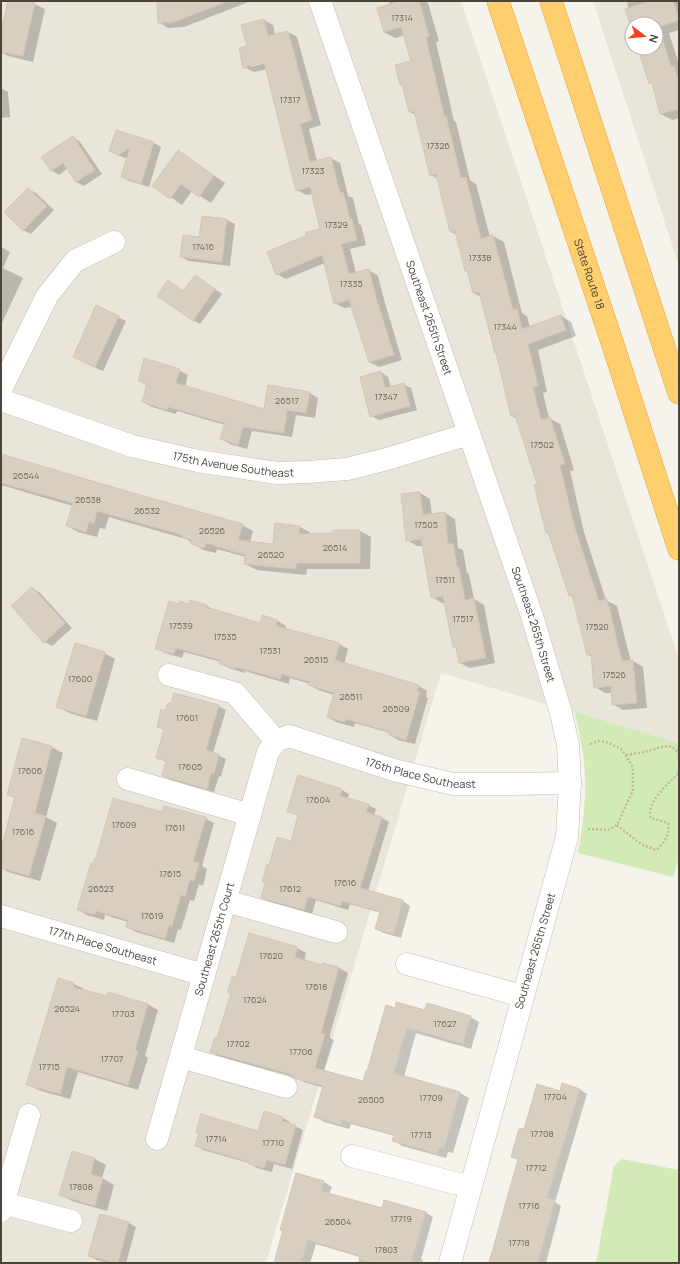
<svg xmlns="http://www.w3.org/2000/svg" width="680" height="1264" font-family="Manrope,sans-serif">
<rect width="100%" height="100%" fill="#f6f3ec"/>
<!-- residential -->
<g fill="#eae5da" fill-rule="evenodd">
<polygon points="1,1 461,1 679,659 679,743 441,673 266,1263 1,1263"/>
<path d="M 593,1 L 679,1 L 679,266 ZM 632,24 L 656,24 L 656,48 L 632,48 Z"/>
</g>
<!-- green -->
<g fill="#d2eab5">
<path d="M 575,712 L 679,743 L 679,858 L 673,877 L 578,853 C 584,820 588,788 583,755 C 581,741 578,727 575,712 Z"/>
<polygon points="622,1159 679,1170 679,1263 596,1263 614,1166"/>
</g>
<!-- shadow -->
<g fill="#0003" fill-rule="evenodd">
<polygon points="9,1 35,1 34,4 45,9 33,62 8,56 1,52 1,36"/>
<polygon points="158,1 251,1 184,27 168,28 159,22"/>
<polygon points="389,1 424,1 428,3 439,41 436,42 454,121 456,122 470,180 476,184 490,237 493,236 504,242 522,313 527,316 530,327 561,316 571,322 576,336 538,350 547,392 543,393 549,418 560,424 574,470 570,471 584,532 606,600 617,606 631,662 633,661 643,667 647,708 623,710 613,704 612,693 605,693 595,687 593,657 588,655 573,597 569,595 549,534 546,532 539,485 518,419 512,416 497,353 481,297 474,293 468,272 466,271 457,235 451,232 438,179 431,175 416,115 410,112 403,85 401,84 412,62 405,35 395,38 384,32 390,5"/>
<polygon points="627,1 679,1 679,30 669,33 679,64 679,118 672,120 661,114 646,59 639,48 656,48 656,24 632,24 632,27"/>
<path d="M 263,20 L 273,25 L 275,35 L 288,32 L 297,37 L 321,125 L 309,129 L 317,161 L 330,158 L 340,163 L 348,196 L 353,198 L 359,224 L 361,225 L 366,245 L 350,249 L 356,273 L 369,270 L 378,276 L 385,303 L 402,360 L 379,367 L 369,362 L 352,307 L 344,308 L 335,303 L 325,263 L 286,279 L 277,274 L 321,230 L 312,194 L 306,195 L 297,190 L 267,69 L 254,72 L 244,67 L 248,46 ZM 269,60 L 269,62 L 251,67 L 251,65 Z"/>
<polygon points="1,88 8,92 10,117 1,118"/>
<polygon points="116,131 154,143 161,147 149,187 129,181 122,177 128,159 117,155 110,151"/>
<polygon points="73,137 80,142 102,174 84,186 76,182 68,168 59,175 51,170"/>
<polygon points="178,151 225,183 211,203 192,191 182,205 154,186"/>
<polygon points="28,189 36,193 54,210 31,234 23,230"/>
<polygon points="203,217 227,220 235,224 230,266 189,261 181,257 200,238"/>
<polygon points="1,247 10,252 3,268 23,278 1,325"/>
<polygon points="202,280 222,294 200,324 193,320 184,292"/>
<polygon points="118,317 126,321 103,371 81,361"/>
<polygon points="179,370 188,375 185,387 265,410 310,393 318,398 315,418 296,415 292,437 252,431 247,449 230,444 222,439 225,425 177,411 176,414 152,407 143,402 148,386 139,381"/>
<polygon points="381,372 388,377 391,387 403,384 411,388 417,410 379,420 371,416"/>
<polygon points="1,455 242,525 253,531 250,542 274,545 300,527 311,533 311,534 334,534 360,531 371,537 370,569 307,569 306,575 257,570 245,564 246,557 217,549 216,553 203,550 186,539 109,517 105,529 100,528 97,537 78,532 67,526 73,506 1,485"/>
<polygon points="420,493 430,499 432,515 445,513 455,519 458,548 463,550 467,573 469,574 474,599 484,605 495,663 470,668 460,663 457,648 454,646 446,603 442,603 432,597 423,546 417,546 407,540 402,495"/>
<polygon points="32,588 39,592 72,628 52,646 45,642"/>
<polygon points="191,601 207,606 216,611 261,624 278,621 286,626 285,629 339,644 348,649 344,664 419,686 427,691 426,697 428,698 415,744 398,740 390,735 390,733 355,723 354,727 336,722 328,717 334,695 318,690 310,685 310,684 290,678 289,684 245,671 244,673 229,668 221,662 203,657 184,652 182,658 165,653 156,648 179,605 190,605"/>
<polygon points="104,653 115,659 97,721 69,713 57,706"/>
<polygon points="218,706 226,710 213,753 226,759 221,777 219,776 214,792 171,780 163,775 167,762 157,757 165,730 158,726 166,712"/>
<polygon points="23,739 52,747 63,753 46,817 57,823 40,881 8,872 1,868 1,852 16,799 9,795"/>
<polygon points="298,777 342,790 349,794 348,799 368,805 376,809 374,815 382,818 389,822 368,891 403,901 410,906 401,938 384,933 376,929 381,913 350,904 348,910 316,900 312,914 269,902 262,897 270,866 292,842 299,816 288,811"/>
<polygon points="163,814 205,818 214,823 202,866 207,869 203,886 199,884 194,901 190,900 181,930 178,929 174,943 136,932 127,927 128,922 105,915 104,920 87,915 78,910 94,865"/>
<polygon points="297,948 306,953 304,961 323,967 324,964 339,968 348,973 330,1034 330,1038 334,1040 324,1071 363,1082 395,1009 470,1017 479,1022 471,1049 416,1033 404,1077 460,1093 469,1098 453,1153 448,1152 446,1158 402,1146 394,1141 395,1136 351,1124 349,1129 324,1122 316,1117 324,1088 304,1082 295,1077 220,1057 211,1052 217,1039 237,978"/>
<polygon points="74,984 84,989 84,991 108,998 147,1004 158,1010 145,1056 148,1058 138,1090 78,1072 70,1099 38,1090 28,1084"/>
<polygon points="579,1089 587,1094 555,1202 561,1206 546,1263 490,1263 519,1160 512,1156 520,1128 525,1129 560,1092"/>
<polygon points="264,1113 283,1118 290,1122 290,1124 303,1130 292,1169 274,1164 272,1172 257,1168 249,1163 203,1150 196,1145 259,1132"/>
<polygon points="73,1152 95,1159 106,1165 102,1178 114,1185 107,1211 72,1201 61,1195"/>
<polygon points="324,1182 332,1187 329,1194 382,1209 425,1212 433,1217 421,1259 423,1260 422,1263 358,1263 360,1257 316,1244 310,1263 275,1263"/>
<polygon points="129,1223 136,1227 126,1263 108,1263 97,1260 89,1256"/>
</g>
<!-- building -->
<g fill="#d8cfc1" stroke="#d3c7b4">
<polygon points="8,1 27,1 35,3 23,56 1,52 1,32"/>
<polygon points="157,1 226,1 226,2 174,22 158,23"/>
<polygon points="400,1 419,1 429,36 426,37 444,116 446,115 461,178 466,177 481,239 493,235 513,310 517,309 522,329 561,315 566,330 528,344 538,386 533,387 541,420 550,417 565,464 560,465 574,525 599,601 607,599 622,661 633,660 637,703 612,705 611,686 594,688 591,654 587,655 572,595 569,596 548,532 546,533 534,485 537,484 515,415 511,416 496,353 495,353 479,292 473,293 467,271 465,271 455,231 450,232 436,174 430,176 414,111 409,112 402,84 400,85 395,65 411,61 401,27 384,32 377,8"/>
<polygon points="650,1 673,1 679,19 679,20 659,27 671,67 674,66 679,83 679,109 660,114 652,83 649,84 638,48 656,48 656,24 632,24 632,30 625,9"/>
<polygon points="264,19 268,36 288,31 312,120 300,124 310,162 331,157 340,193 343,192 350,219 352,219 357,240 341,244 349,274 369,269 376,297 394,355 369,362 349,300 334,304 322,255 276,275 267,252 307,235 306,232 320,229 310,187 296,191 264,62 243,68 239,48 247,46 241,25"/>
<polygon points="116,130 154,142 141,184 121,177 130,147 119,155 109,151"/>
<polygon points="73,136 95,170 76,182 63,163 51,171 41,157"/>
<polygon points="178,150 214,176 199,197 181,184 170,199 152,186"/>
<polygon points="28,188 47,206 23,231 4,212"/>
<polygon points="202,216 227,219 222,262 180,257 183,235 199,237"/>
<polygon points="195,275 215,289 193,321 157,296 168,280 183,291"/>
<polygon points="96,305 119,316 95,367 73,357"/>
<polygon points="144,358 180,369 176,383 264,409 268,385 310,392 306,413 287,410 284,433 243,427 238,445 220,439 225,423 168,407 167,410 142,402 147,384 138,381"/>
<polygon points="381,371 385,388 404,383 410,406 370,417 360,377"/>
<polygon points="1,454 116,488 243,524 238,540 273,544 275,523 300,526 299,534 333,533 333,530 360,530 360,563 296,563 296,569 244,564 245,555 206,543 204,548 191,544 192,540 182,537 182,535 97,511 94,524 89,522 86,532 66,526 73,503 1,483"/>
<polygon points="420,492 423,515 445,512 448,544 453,543 457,567 459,567 465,600 474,598 486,658 459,663 456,647 453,647 443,596 431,598 421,539 406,541 401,494"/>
<polygon points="32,587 65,623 44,643 11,606"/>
<polygon points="190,600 207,605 206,607 260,623 262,615 278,620 276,626 340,643 335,660 419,685 417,692 420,692 406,740 389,735 390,732 346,719 345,722 327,717 334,693 308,685 310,682 282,674 280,679 236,667 236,669 219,664 220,660 175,648 174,654 155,649 169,601 178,604 179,601 189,604"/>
<polygon points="75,643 105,652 86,716 56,707"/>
<polygon points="174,693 219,705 206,750 219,754 214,774 211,773 207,789 162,776 166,761 156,758 164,729 157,727 161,709 165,711 168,703 171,704"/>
<polygon points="22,738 52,746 35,813 46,816 29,876 1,868 1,848 15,797 7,795"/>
<polygon points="298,775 342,789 340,796 369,804 366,812 382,817 360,888 403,900 394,934 375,929 380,912 342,901 341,906 308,897 304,910 261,898 265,883 262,882 267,864 269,865 277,837 291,841 298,815 287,812"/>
<polygon points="113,798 162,812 164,806 206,817 193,861 199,863 194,881 190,880 185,896 181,895 172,926 169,925 165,939 126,927 128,920 96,911 95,915 77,910 91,863 93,864 95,858 96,858"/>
<polygon points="249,933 298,947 295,957 322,965 323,963 339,967 322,1029 321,1034 325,1034 315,1068 363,1081 366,1071 367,1071 386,1005 395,1008 396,1002 425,1010 427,1003 471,1016 463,1044 407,1028 394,1073 460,1092 444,1149 439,1148 437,1154 392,1141 394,1135 342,1120 340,1125 314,1117 323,1086 294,1078 292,1077 293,1075 210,1052 215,1037 217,1038 222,1022 231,993 228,992 232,976 236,977"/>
<polygon points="58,978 74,983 73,987 107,996 108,992 148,1004 135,1050 138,1051 128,1085 67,1067 60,1094 26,1085"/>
<polygon points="562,1083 580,1089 547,1198 555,1200 538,1263 489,1263 518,1159 511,1157 519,1129 524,1129 537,1084 560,1091"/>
<polygon points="264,1111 283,1117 282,1121 296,1125 285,1165 267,1160 264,1168 249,1164 249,1162 195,1146 199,1133 196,1132 201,1114 258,1131"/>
<polygon points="72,1151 95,1158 91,1174 103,1178 95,1206 59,1195"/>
<polygon points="296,1173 324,1181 321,1191 382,1208 384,1200 426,1212 411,1263 373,1263 359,1259 360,1256 308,1240 301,1263 274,1263 283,1230 280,1230"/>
<polygon points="100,1214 129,1222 118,1263 88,1256"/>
</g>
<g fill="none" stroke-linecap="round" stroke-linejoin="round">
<defs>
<g id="minor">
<path id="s1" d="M 320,1 L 532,616 L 561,713 L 568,745 L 570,783 L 567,837 L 450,1263"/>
<polyline points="1,389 47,296 75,261 114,242"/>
<path id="s2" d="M 1,400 L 132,446 L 198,461 L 277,473 L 308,472 L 347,469 L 387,459 L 469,434"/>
<polyline points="169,675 235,693 276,741"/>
<path id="s3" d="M 276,741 L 289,736 L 394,770 L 453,784 L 512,784 L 570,783"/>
<polyline points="128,779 250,815"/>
<polyline points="226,901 336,932"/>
<path id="s4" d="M 1,916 L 204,975"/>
<polyline points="407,964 522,996"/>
<polyline points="181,1057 286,1087"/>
<path id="s5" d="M 157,1139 L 268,752 L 276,741"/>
<polyline points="352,1156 470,1187"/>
<polyline points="3,1203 71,1221"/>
<polyline points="1,1211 29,1115"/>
</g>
<g id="highway">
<path id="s6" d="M 498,1 L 615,351 L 679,549"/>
<polyline points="551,1 679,393"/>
</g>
</defs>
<!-- minor casing -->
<use href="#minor" stroke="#c2bbae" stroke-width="23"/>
<!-- highway casing -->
<use href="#highway" stroke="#e0a43c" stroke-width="23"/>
<!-- path -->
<g stroke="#c4b79f" stroke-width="2.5" stroke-dasharray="2 2" stroke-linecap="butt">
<polyline points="626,755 644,752 661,747 668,746 675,749 679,754"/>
<path d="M 617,825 L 641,844 L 656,850 C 664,844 671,832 668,823 L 651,818 C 645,803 669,783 678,774 L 679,770"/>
<polyline points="588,829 608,830 617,825 633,790 633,768 627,757 621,749 606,742 599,741 588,745"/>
</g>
<!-- minor -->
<use href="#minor" stroke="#fff" stroke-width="22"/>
<!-- highway -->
<use href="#highway" stroke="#ffcf6e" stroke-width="22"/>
</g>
<g text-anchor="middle" stroke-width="4" stroke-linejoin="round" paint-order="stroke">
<!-- number labels -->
<g font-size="9" fill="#6e675b">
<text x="402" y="21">17314</text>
<text x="290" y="103">17317</text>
<text x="438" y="149">17326</text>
<text x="313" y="174">17323</text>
<text x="336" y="228">17329</text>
<text x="203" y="250">17416</text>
<text x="480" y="261">17338</text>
<text x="351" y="287">17335</text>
<text x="505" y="330">17344</text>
<text x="386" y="400">17347</text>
<text x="287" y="404">26517</text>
<text x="542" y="448">17502</text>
<text x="26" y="479">26544</text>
<text x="88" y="503">26538</text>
<text x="147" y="514">26532</text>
<text x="426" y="528">17505</text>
<text x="212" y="534">26526</text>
<text x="335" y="551">26514</text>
<text x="271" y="558">26520</text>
<text x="445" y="583">17511</text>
<text x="463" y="622">17517</text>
<text x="181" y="629">17539</text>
<text x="597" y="630">17520</text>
<text x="225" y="640">17535</text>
<text x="270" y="654">17531</text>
<text x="316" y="663">26515</text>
<text x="614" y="678">17526</text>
<text x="80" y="682">17600</text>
<text x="351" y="700">26511</text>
<text x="396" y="712">26509</text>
<text x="187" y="721">17601</text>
<text x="190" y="770">17605</text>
<text x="30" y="774">17606</text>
<text x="318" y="803">17604</text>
<text x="124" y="828">17609</text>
<text x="175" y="831">17611</text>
<text x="23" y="835">17616</text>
<text x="170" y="877">17615</text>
<text x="345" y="886">17616</text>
<text x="101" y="892">26523</text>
<text x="290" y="892">17612</text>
<text x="152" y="919">17619</text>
<text x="271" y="959">17620</text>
<text x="316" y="990">17618</text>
<text x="255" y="1003">17624</text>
<text x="67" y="1012">26524</text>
<text x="123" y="1017">17703</text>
<text x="445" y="1027">17627</text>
<text x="238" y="1047">17702</text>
<text x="301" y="1055">17706</text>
<text x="112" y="1062">17707</text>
<text x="49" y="1070">17715</text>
<text x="555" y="1100">17704</text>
<text x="431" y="1101">17709</text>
<text x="371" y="1103">26505</text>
<text x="542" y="1137">17708</text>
<text x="421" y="1138">17713</text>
<text x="216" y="1142">17714</text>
<text x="273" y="1146">17710</text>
<text x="536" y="1171">17712</text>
<text x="81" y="1190">17808</text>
<text x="529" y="1209">17716</text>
<text x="401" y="1222">17719</text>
<text x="338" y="1225">26504</text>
<text x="519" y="1246">17718</text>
<text x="386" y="1253">17803</text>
</g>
<!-- street labels -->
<g font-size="11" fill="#4b4439" stroke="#fff">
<text dy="4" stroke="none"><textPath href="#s6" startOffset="288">State Route 18</textPath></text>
<text dy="4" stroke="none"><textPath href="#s1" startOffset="335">Southeast 265th Street</textPath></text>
<text dy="4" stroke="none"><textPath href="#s2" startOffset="242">175th Avenue Southeast</textPath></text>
<text dy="4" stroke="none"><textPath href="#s1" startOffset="659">Southeast 265th Street</textPath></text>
<text dy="4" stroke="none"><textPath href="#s3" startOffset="151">176th Place Southeast</textPath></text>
<text dy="4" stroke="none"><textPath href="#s5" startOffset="208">Southeast 265th Court</textPath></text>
<text dy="4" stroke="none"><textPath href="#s4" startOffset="106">177th Place Southeast</textPath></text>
<text transform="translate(535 951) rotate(-74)" y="4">Southeast 265th Street</text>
</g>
</g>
<!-- border -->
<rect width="680" height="1264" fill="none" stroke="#4b4439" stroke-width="4"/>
<!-- north arrow -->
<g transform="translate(644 36) rotate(106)"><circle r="19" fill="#ffffff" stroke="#b7b4b0"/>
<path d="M0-3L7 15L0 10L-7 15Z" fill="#fc3f1d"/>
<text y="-6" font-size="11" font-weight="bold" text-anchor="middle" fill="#4b4439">N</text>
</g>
</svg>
